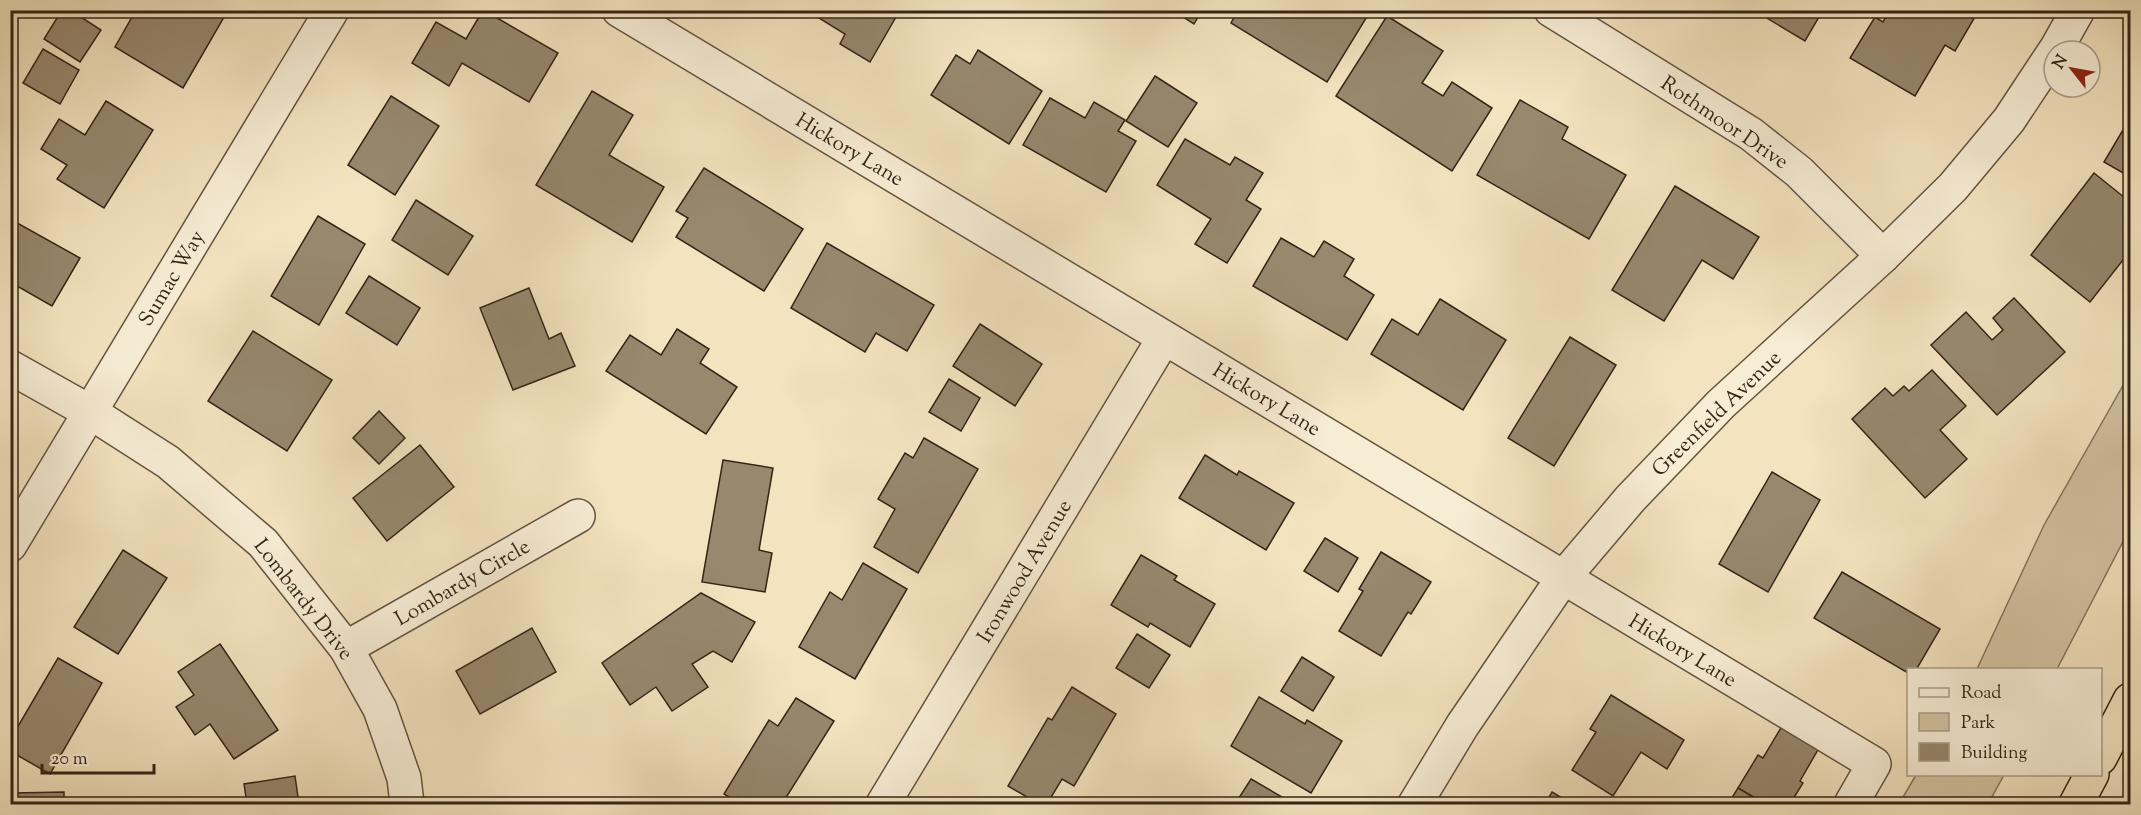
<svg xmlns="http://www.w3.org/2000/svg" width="2141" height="815" font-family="'Sorts Mill Goudy',serif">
<rect width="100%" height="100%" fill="#f3e3bf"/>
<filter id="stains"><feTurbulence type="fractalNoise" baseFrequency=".00333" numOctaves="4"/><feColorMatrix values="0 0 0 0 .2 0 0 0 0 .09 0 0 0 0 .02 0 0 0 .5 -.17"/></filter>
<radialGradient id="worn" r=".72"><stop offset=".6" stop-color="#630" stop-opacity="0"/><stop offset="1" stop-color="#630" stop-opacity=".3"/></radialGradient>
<!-- green -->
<g fill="#d3c3a2" stroke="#84745c" stroke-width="1.5">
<polygon points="2130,373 2130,528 2057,669 1977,669 2044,525"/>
<polygon points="1916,775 1916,774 2004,775 1988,804 1899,804"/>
</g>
<!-- building -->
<g fill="#97886e" stroke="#342517" stroke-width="1.5">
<polygon points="62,10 70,10 101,30 80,62 44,39"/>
<polygon points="136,10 162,10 166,13 168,10 227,12 183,88 115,47"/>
<polygon points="483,10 558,53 529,102 462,63 449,86 412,63 436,22 466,39"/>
<polygon points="806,10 900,10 870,62 840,44 845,34"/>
<polygon points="1172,10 1202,10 1194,24"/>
<polygon points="1238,10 1295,10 1299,13 1301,10 1371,10 1327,82 1231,23"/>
<polygon points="1769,10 1823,10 1805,41 1765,17"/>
<polygon points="1890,10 1979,10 1955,51 1945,45 1915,96 1850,58 1875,17 1883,22"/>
<polygon points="1387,16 1443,51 1422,83 1443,96 1452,82 1492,108 1452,171 1336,96"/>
<polygon points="43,49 79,70 60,104 23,83"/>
<polygon points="978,50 1042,91 1009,144 931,95 956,55 970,64"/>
<polygon points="1155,76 1197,103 1168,147 1126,121"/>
<polygon points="592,91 633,115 609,155 664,187 632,242 536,185"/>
<polygon points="391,96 439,126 395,195 348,165"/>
<polygon points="1050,98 1085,118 1094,102 1125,120 1118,131 1136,141 1106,192 1023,145"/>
<polygon points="1520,100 1568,127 1562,139 1626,175 1589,239 1477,175"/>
<polygon points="106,101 153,130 104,208 57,179 67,165 41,149 59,119 85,135"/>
<polygon points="2130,118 2130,177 2104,162"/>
<polygon points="1185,139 1230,165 1235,157 1263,173 1246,200 1261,209 1227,263 1195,244 1211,219 1157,185"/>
<polygon points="704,168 803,229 764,291 676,237 688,218 676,211"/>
<polygon points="2094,173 2130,202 2130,251 2090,302 2031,255"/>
<polygon points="1675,186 1759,237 1733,279 1702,260 1664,321 1612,290"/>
<polygon points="416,200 473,236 448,275 392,240"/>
<polygon points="318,216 365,244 319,325 271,296"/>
<polygon points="10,219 80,258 52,306 10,282"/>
<polygon points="1281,238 1314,257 1324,241 1354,259 1344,276 1374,295 1347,340 1253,286"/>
<polygon points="827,243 934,305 907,351 876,333 865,352 791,308"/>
<polygon points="369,276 420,308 397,345 346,313"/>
<polygon points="529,288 549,339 561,333 575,366 513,390 480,308"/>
<polygon points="2014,298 2065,352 1997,415 1931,345 1966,312 1992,340 2003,330 1993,318"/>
<polygon points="1440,299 1506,340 1463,410 1371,354 1392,319 1418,335"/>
<polygon points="980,324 1042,364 1015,406 953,366"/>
<polygon points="677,329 709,349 700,363 737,387 706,434 606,371 630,335 661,355"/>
<polygon points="253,331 332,380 287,451 208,401"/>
<polygon points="1570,337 1616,365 1554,466 1508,438"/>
<polygon points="1932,370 1966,406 1940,430 1967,459 1925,498 1852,419 1885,388 1893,396 1904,386 1909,391"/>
<polygon points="949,379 980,398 961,431 929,412"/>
<polygon points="379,411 405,438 379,464 353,438"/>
<polygon points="924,438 978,469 918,573 874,547 895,509 878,499 905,453 913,458"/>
<polygon points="420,445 454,487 387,541 353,498"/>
<polygon points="1205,455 1237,475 1239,471 1294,503 1266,550 1179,498"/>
<polygon points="723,460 773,468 759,550 772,553 765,592 702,582"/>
<polygon points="1772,472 1820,500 1768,592 1719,564"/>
<polygon points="1325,538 1358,558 1338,592 1304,571"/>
<polygon points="123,550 167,578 118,654 74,627"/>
<polygon points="1381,552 1431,582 1411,614 1408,612 1381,656 1339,631 1363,591 1359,589"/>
<polygon points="1141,555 1177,576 1174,580 1215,604 1190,647 1150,623 1148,627 1111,605"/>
<polygon points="863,563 907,589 855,679 799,647 830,592 842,600"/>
<polygon points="1842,572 1940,629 1916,670 1908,670 1908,673 1814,618"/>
<polygon points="701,593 755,622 732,662 713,651 692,664 708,687 672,711 656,687 630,705 602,663"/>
<polygon points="532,628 556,672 480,714 456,671"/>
<polygon points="1137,634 1170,655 1149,688 1116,668"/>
<polygon points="220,644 278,730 234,759 210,724 195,735 176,707 194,695 178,672"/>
<polygon points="1302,657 1334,677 1313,711 1281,691"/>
<polygon points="58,658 102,683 50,774 10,751 10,740"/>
<polygon points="1072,687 1116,714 1074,786 1062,779 1047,804 1039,804 1008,786 1048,718 1052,720"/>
<polygon points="1611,695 1684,740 1667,769 1641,752 1613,796 1572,770 1596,732 1590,729"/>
<polygon points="1259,697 1305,724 1307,720 1342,741 1311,793 1231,746"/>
<polygon points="796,698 834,721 782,804 740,804 724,794 769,720 778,726"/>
<polygon points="1782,726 1819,748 1800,781 1803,783 1790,804 1765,804 1738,788 1758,755 1763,758"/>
<polygon points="295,776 299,804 247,804 244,784"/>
<polygon points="1251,779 1294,804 1235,804"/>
<polygon points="1738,788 1765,804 1728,804"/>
<polygon points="64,792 64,804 13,804 13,793"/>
<polygon points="1552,792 1572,804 1545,804"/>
</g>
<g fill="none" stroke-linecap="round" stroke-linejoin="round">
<defs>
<g id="minor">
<polyline points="619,10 1874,764 1851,804"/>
<polyline points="1551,10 1751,134 1799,172 1883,256"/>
<polyline points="2055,51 2078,10"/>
<polyline points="10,367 90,412 168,462 263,543 346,648 380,709 404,778 407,804"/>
<polyline points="10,545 332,10"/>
<polyline points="346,648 578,516"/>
<polyline points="883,804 1164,338"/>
<polyline points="1415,804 1462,726 1563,578 1630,499 1721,404 1883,256 1953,187 2009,120 2054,52"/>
</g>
<g id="motorway">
<polyline points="2100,758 2130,700"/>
<polyline points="2076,804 2092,774"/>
</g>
</defs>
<!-- minor casing -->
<use href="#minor" stroke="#645441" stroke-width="36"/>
<!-- motorway casing -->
<use href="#motorway" stroke="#342517" stroke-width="36"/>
<!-- minor -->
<use href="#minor" stroke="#f7edd5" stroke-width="33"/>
<!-- motorway -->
<use href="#motorway" stroke="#f3e3bf" stroke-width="33"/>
</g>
<g text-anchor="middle" stroke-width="6" stroke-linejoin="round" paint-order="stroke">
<!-- street labels -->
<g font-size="21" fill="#342517" stroke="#f7edd5">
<text transform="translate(1725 122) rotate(34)" y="7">Rothmoor Drive</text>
<text transform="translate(850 149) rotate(31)" y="7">Hickory Lane</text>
<text transform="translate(171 278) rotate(-59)" y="7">Sumac Way</text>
<text transform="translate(1267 399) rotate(31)" y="7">Hickory Lane</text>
<text transform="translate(1716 413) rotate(-44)" y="7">Greenfield Avenue</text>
<text transform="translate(1024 571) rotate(-59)" y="7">Ironwood Avenue</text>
<text transform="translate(462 582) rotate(-30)" y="7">Lombardy Circle</text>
<text transform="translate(304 599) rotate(52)" y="7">Lombardy Drive</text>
<text transform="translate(1683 650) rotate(31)" y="7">Hickory Lane</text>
</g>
</g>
<!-- margin -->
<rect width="2141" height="815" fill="none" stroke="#f3e3bf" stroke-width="36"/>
<rect x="12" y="12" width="2117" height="791" fill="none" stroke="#342517" stroke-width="3"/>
<rect x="18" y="18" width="2105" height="779" fill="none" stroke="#342517" stroke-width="1.5"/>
<!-- legend -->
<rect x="1907" y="668" width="195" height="108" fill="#f7edd5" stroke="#a99d89" stroke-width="1.5"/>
<rect x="1919" y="688" width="30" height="9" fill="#f7edd5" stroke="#a99d89" stroke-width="1.5"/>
<text x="1961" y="698" font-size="18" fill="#342517">Road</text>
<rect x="1919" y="713" width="30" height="18" fill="#d3c3a2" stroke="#a99d89" stroke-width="1.5"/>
<text x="1961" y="728" font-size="18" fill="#342517">Park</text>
<rect x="1919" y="743" width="30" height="18" fill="#97886e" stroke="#a99d89" stroke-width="1.5"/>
<text x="1961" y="758" font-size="18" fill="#342517">Building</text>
<!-- north arrow -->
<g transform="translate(2072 69) rotate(301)"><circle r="28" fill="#f7edd5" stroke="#a99d89" stroke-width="1.5"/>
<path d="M0-4.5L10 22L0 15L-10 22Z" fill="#8f2418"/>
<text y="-9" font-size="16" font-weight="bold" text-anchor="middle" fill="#342517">N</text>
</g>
<!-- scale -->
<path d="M42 764v9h112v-9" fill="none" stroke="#342517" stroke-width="3"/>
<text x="51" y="764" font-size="18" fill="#342517" stroke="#f7edd5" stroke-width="4.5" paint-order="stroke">20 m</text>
<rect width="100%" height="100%" filter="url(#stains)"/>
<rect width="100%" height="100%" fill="url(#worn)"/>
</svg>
